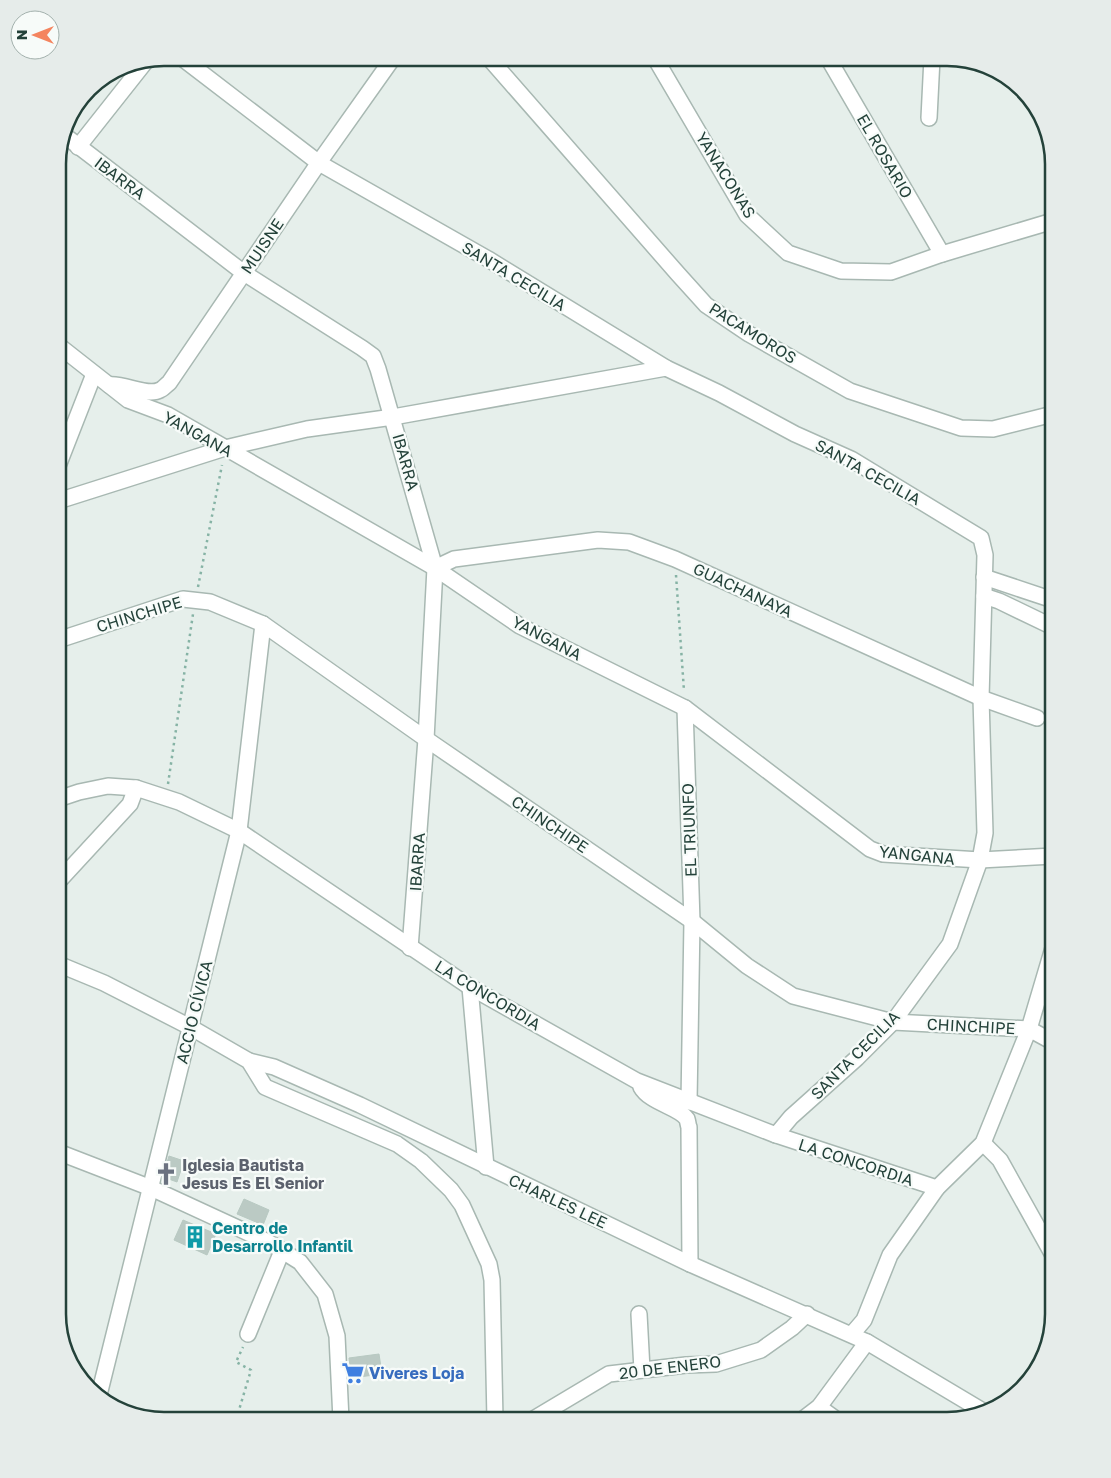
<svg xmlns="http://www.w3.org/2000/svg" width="1111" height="1478" font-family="'Golos Text',sans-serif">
<rect width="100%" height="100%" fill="#e6efeb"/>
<!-- building -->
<g fill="#bbcac4" stroke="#b8c9c2">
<polygon points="169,1156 184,1161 177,1182 166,1178 164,1172"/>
<polygon points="244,1199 269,1210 263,1225 237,1214"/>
<polygon points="183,1220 216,1234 207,1255 174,1240"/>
<polygon points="379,1354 382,1374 351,1378 349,1358"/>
</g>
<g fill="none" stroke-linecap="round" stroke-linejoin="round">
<defs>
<g id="minor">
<polyline points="182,58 319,163 488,259 666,368 719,393 795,434 851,459 981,538 985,555 981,698 985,833 980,860 950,944 893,1022 857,1058 791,1117 776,1135"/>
<polyline points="489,58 678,274 706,305 749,334 850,391 961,428 993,429 1053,414"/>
<polyline points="655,58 747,215 788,253 841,271 891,272 942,254 1053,221"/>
<polyline points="828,58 942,254"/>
<polyline points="929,118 932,58"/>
<polyline points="64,135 244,273 362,348 373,356 378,369 435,568 426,739 410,948"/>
<polyline points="78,147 146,61"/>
<polyline points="58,345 128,400 168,415 435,568 520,626 685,708 870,849 883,854 980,860 1053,856"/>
<path d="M 109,385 C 125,383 147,397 160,390 C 163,389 166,385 169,383 L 320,161 L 393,58"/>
<polyline points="58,466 94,374"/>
<polyline points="58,501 225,448 307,429 393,417 666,368"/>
<polyline points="435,568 454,559 598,540 629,542 675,559 981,698 1037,718"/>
<polyline points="984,577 1053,600"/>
<polyline points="984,596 999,601 1053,627"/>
<polyline points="58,640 183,599 210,602 263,624 426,739 692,921 747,966 793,996 893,1022 1029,1029 1053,1042"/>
<polyline points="685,708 692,921 689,1102"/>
<polyline points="58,799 79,792 108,786 136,788 179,802 239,831 470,987 637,1081 776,1135 937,1188"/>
<polyline points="58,882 130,804 136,788"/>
<polyline points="58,964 104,983 190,1027 249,1061 265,1087 397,1144 421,1161 451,1190 462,1205 489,1264 492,1280 495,1420"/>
<polyline points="470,987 486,1167"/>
<polyline points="249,1061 274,1067 360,1105 690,1264 867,1342"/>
<path d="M 641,1087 C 650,1103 679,1107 687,1119 C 688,1122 688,1125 689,1127 L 690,1264"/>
<polyline points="983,1143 1000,1160 1053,1255"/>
<polyline points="58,1152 151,1188 268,1242 300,1262 325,1294 337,1336 341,1420"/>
<polyline points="639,1314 642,1370"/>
<polyline points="248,1334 282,1251"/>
<polyline points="852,1334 864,1320 890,1255 937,1188 983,1143 1029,1029 1053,948"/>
<polyline points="99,1395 239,831 263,624"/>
<polyline points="819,1407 837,1420"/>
<polyline points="532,1420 609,1374 686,1365 716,1364 761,1350 792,1328 807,1314"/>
<polyline points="802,1420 819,1407 867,1342 981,1410"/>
</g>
</defs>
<!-- minor casing -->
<use href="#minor" stroke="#a8b8b2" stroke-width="18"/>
<!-- path -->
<g stroke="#86b3a5" stroke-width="2.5" stroke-dasharray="2.5 4" stroke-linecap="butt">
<polyline points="58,222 59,213 58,196"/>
<polyline points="676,575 684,691"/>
<polyline points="198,587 222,465"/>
<polyline points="168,784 193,614"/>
<polyline points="236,1420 251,1370 236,1362 243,1347"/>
</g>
<!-- minor -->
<use href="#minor" stroke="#fff" stroke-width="15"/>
</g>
<!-- icons -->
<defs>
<symbol id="church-bare" viewBox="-9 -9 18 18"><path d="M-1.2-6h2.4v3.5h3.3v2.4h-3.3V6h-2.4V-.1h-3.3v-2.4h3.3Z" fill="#6b7280" stroke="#f7fbf9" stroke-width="2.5" paint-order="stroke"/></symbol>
<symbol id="building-bare" viewBox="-9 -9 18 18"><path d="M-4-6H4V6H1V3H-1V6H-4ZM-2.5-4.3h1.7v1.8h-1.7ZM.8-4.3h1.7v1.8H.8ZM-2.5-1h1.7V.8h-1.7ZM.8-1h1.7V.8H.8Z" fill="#0f9aa8" stroke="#f7fbf9" stroke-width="2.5" paint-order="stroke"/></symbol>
<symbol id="supermarket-bare" viewBox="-9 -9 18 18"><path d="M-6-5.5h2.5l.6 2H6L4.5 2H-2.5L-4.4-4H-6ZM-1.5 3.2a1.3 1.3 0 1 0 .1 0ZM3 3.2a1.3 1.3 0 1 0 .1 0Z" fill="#3f7fe0" stroke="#f7fbf9" stroke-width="2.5" paint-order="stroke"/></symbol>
</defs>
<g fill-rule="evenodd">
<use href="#church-bare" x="150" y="1158" width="32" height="32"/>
<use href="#building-bare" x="179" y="1221" width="32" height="32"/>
<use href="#supermarket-bare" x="337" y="1357" width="32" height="32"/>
</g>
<g text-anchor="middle" stroke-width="4.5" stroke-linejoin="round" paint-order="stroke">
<!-- street labels -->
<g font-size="16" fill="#24423a" stroke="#f7fbf9">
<text transform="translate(885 156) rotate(60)" y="6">EL ROSARIO</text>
<text transform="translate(726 175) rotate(58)" y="6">YANACONAS</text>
<text transform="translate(120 178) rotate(37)" y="6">IBARRA</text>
<text transform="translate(262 246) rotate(-56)" y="6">MUISNE</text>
<text transform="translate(514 276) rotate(31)" y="6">SANTA CECILIA</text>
<text transform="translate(753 333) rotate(32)" y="6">PACAMOROS</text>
<text transform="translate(198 434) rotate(29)" y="6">YANGANA</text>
<text transform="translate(406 462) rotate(74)" y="6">IBARRA</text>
<text transform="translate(868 472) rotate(29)" y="6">SANTA CECILIA</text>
<text transform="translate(743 590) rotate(25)" y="6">GUACHANAYA</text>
<text transform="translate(139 614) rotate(-17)" y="6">CHINCHIPE</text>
<text transform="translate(547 638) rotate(28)" y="6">YANGANA</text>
<text transform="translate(550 824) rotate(34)" y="6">CHINCHIPE</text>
<text transform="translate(689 830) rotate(-92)" y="6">EL TRIUNFO</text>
<text transform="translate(917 855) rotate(6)" y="6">YANGANA</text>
<text transform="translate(417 862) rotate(-86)" y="6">IBARRA</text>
<text transform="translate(488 995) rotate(31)" y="6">LA CONCORDIA</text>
<text transform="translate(194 1012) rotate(-76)" y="6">ACCIO CÍVICA</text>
<text transform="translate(971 1026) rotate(3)" y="6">CHINCHIPE</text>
<text transform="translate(855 1055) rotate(-45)" y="6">SANTA CECILIA</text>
<text transform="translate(856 1162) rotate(18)" y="6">LA CONCORDIA</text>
<text transform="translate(558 1201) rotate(25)" y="6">CHARLES LEE</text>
<text transform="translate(670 1367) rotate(-7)" y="6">20 DE ENERO</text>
</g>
<!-- worship labels -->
<g font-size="16" font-weight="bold" fill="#5b616d" stroke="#f7fbf9" text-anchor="start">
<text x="182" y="1171">Iglesia Bautista<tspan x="182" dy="18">Jesus Es El Senior</tspan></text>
</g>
<!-- culture labels -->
<g font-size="16" font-weight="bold" fill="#0d838f" stroke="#f7fbf9" text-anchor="start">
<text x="212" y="1234">Centro de<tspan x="212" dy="18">Desarrollo Infantil</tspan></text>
</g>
<!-- shop labels -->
<g font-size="16" font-weight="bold" fill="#366cbe" stroke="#f7fbf9" text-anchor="start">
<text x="369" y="1379">Viveres Loja</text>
</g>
</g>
<!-- crop -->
<path d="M0 0H1111V1478H0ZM164 66H947A98 98 0 0 1 1045 164V1314A98 98 0 0 1 947 1412H164A98 98 0 0 1 66 1314V164A98 98 0 0 1 164 66Z" fill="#e6ecea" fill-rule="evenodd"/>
<path fill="none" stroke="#24423a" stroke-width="2.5" d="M164 66H947A98 98 0 0 1 1045 164V1314A98 98 0 0 1 947 1412H164A98 98 0 0 1 66 1314V164A98 98 0 0 1 164 66Z"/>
<!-- north arrow -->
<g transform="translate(35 35) rotate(270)"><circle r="24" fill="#f7fbf9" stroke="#a3b1ad"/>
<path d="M0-4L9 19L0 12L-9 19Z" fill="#f4845f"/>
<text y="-8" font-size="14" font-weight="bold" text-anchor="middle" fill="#24423a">N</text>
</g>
</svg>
